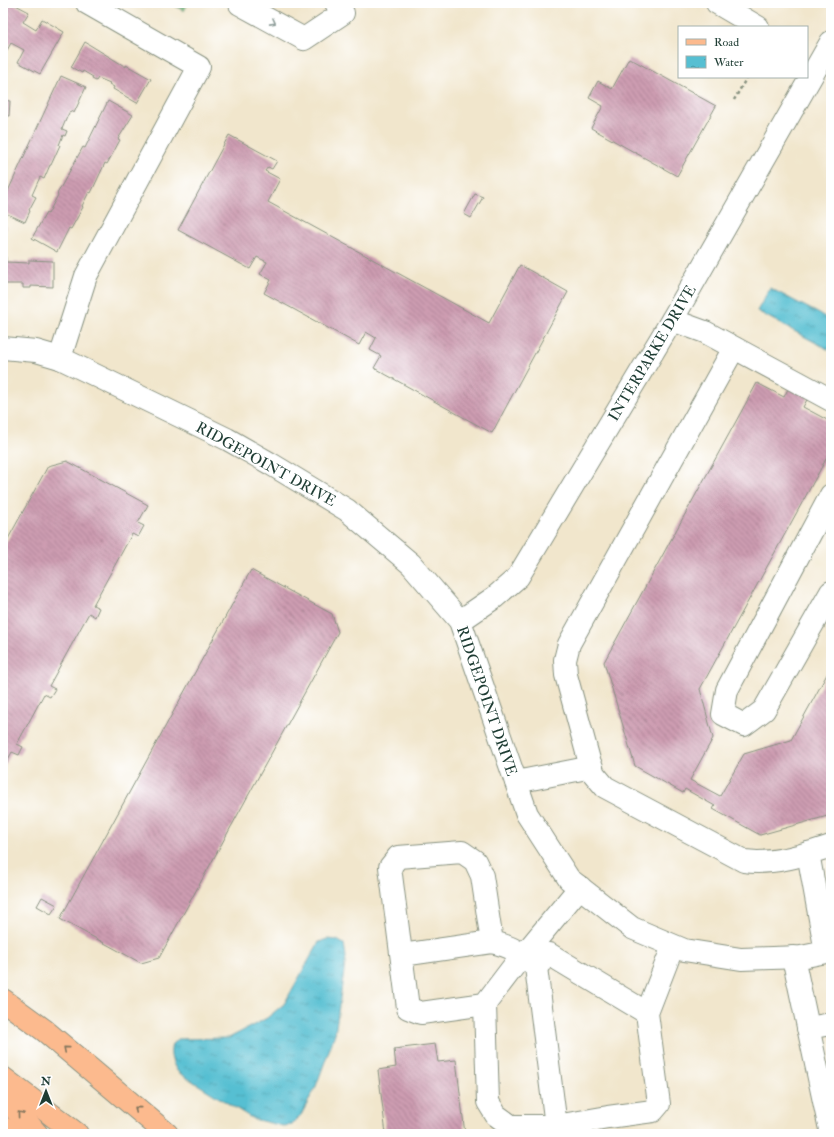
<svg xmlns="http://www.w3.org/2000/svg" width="834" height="1137" font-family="'IM FELL Double Pica',serif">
<defs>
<pattern id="forest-crowns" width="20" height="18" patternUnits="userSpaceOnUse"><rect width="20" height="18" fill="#6cb074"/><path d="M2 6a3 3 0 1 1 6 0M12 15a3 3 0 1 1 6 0" fill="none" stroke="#589060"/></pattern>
<pattern id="water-ripples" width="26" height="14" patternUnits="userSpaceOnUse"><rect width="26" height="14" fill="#56bfd2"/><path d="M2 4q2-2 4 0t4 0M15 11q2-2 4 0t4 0" fill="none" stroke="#479cab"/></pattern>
<pattern id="building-back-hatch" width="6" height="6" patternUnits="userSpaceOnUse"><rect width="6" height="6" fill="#cd9cb1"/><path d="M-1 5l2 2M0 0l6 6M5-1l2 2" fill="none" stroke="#a68091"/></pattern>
</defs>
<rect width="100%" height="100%" fill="#fff"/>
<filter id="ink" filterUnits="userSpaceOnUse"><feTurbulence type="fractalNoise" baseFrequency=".025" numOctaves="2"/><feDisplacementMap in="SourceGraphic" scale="8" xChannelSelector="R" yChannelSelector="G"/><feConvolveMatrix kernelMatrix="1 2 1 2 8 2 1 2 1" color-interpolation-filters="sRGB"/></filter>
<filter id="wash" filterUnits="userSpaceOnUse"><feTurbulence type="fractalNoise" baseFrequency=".012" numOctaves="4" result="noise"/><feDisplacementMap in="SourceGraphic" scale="16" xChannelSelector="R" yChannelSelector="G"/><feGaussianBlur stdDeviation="0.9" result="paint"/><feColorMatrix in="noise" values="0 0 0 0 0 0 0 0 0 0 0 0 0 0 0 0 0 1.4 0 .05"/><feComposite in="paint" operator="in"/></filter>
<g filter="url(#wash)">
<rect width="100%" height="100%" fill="#f1e6cc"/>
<!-- forest -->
<polygon fill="url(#forest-crowns)" stroke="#467654" points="170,3 188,3 184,11"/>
<!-- water -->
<g fill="url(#water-ripples)" stroke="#3a7e83">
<polygon points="770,288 831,320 831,351 757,311"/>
<path d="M 327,939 L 337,940 L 344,944 L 346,957 L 335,1034 L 315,1089 L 301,1115 L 291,1125 L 283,1126 L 253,1119 L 178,1072 C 172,1063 169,1055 172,1044 L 178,1039 L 229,1038 L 267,1018 L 284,1004 L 315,949 L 319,942 Z"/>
</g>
<g id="blocks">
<!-- building -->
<g fill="url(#building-back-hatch)">
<polygon points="3,3 12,3 29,12 23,22 36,30 42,19 64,32 40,74 18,62 24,50 11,43 5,54 3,53"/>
<polygon points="85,42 126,67 126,65 151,79 137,103 113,89 114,87 109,84 110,83 98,78 96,81 92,79 93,77 83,71 82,73 71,67"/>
<polygon points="629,58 716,106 677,176 591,128 603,106 589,98 598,81 612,89"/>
<polygon points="61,76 86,87 74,113 70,111 67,117 62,129 67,131 65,136 63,135 59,145 60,145 51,165 50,165 44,179 40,177 32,195 36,197 29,210 30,211 25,222 3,212 3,202"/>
<polygon points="3,100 10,101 9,116 3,115"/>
<polygon points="108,101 133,115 118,139 120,140 107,164 105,163 91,193 89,192 82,206 83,207 71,229 69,228 57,252 32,238 46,213 48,214 58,195 57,194 83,147 85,148"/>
<polygon points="3,130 6,131 4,152 3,152"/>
<polygon points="229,135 277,161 272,169 268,167 265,171 280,179 268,202 489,323 520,265 568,292 492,433 374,368 381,356 370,350 376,338 366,332 359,345 264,293 271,280 260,274 267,262 257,257 250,269 178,230"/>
<polygon points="475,194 483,197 471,218 464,214"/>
<polygon points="3,224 7,227 3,234"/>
<polygon points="3,257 6,257 6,262 29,263 29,260 53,261 53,287 31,286 31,288 23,288 23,284 5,284 5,287 3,287"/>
<polygon points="757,383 784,397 790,385 809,396 803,407 831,422 831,450 700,689 713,738 690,780 720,796 744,754 791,740 831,667 831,815 760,835 713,809 715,806 685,789 683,793 635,766 604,662"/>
<polygon points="67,461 148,505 138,523 144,526 138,537 132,534 93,605 99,608 95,617 89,613 49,686 55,689 50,697 44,694 17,744 23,747 19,755 12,752 3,769 3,548 48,466"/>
<polygon points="251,570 332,614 338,632 159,958 141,963 60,919"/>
<polygon points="42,897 57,905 51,914 37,906"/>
<polygon points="435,1044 438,1062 456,1060 465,1134 386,1134 378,1070 396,1067 394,1049"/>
</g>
</g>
</g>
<g filter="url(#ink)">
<use href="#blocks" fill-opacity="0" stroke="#889280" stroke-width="1"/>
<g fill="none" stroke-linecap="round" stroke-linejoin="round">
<defs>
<g id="minor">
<polyline points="240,3 240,4 304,39 343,13 336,3"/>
<polyline points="717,3 758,27"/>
<polyline points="672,320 705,332 831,400"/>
<polyline points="3,348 36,351 60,358 227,439 271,464 347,510 411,564 460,621 527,814 569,879 632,928 684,950 741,959 801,957 831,951"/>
<path d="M 734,348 L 569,644 L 565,660 L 566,675 L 589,760 L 594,774 L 605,787 L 744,861 C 774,865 803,855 831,846"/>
<polyline points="60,358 86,276 199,67 87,3"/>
<polyline points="831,495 727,690 723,714 744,725 764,710 831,592"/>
<polyline points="460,621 495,597 518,577 672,320 831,42"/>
<polyline points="516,782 592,767"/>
<polyline points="808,853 826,952"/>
<path d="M 580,887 L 532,945 L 523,954 L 485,1004 L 421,1013 L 408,1008 L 390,867 L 398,857 L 462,852 L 475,861 L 482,876 L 492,942 C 513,947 520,952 536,967 L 556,1126 L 608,1117 L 653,1111 L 659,1104 L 647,1013 L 673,946"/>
<polyline points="402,955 492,942"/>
<polyline points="793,957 831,1134"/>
<polyline points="536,967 549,954 647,1013"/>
<polyline points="485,1004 488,1102 496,1115 511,1126 556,1126"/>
<polyline points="808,1028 831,1024"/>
</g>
<polyline id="major" points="3,1000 44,1030 167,1134"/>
<g id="highway">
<polyline points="3,1078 77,1134"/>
<polyline points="3,1095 37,1134"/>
<polyline points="3,1128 12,1134"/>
</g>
</defs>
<!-- minor casing -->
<use href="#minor" stroke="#889280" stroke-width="24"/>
<!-- major casing -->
<use href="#major" stroke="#889280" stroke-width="24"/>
<!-- highway casing -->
<use href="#highway" stroke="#889280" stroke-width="24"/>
<!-- path -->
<polyline stroke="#889280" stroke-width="2.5" stroke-dasharray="3 3" stroke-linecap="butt" points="734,100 747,77"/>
<!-- minor -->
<use href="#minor" stroke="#fff" stroke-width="22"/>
<!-- major -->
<use href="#major" stroke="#fcba8e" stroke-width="22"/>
<!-- highway -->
<use href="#highway" stroke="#fcba8e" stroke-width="22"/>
</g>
<!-- one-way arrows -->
<defs><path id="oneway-chevron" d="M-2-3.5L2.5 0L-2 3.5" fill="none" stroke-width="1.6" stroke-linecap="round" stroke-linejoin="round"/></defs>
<use stroke="#8f9e9a" href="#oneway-chevron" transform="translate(273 22) rotate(28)"/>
<g stroke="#82755c">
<use href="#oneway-chevron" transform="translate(66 1049) rotate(-139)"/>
<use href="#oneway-chevron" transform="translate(137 1109) rotate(-140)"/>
<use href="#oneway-chevron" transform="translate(20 1114) rotate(-130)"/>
</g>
</g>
<g text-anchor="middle" stroke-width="3" stroke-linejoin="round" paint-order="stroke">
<!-- street labels -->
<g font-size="15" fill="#1f3d34" stroke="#fff">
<text transform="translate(652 353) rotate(-59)" y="5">INTERPARKE DRIVE</text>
<text transform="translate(266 464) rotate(29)" y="5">RIDGEPOINT DRIVE</text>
<text transform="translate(487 701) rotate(71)" y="5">RIDGEPOINT DRIVE</text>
</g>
</g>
<!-- margin -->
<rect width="834" height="1137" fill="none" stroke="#fff" stroke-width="16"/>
<!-- legend -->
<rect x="678" y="26" width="130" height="52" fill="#ffffff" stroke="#a5b1ae"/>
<rect x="686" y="39" width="20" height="6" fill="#fcba8e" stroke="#a5b1ae"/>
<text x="714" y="46" font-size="12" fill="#1f3d34">Road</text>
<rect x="686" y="56" width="20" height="12" fill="url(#water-ripples)" stroke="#a5b1ae"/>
<text x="714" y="66" font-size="12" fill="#1f3d34">Water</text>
<!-- north arrow -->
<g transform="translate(46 1091)" stroke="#ffffff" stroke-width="3" paint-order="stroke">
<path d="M0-3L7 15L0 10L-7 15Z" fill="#1f3d34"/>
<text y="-6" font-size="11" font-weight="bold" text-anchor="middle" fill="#1f3d34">N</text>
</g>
</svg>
